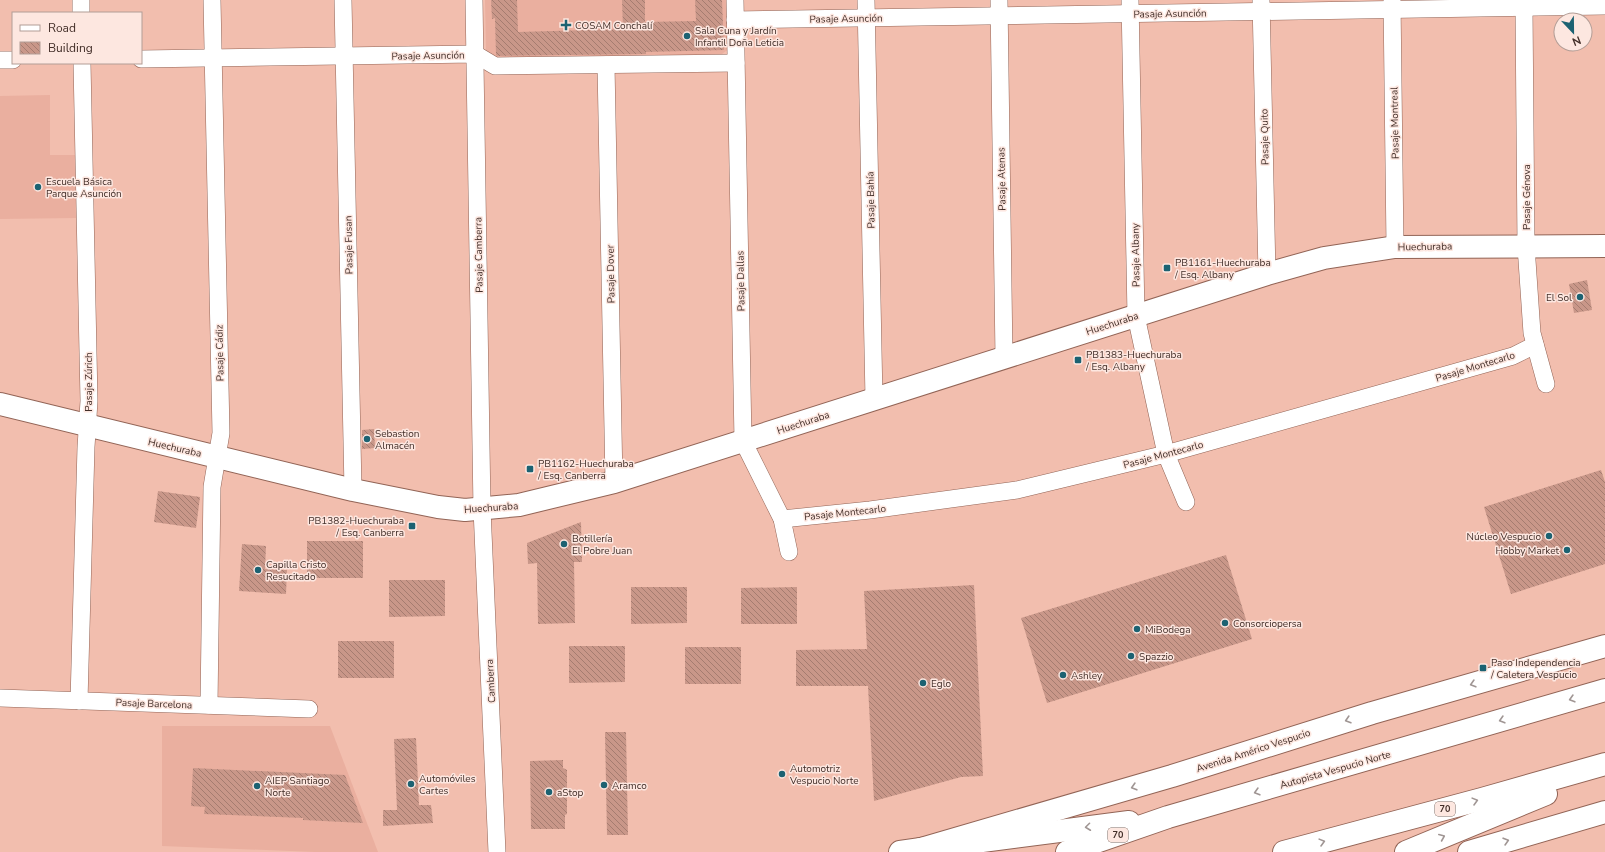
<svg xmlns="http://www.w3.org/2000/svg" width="1605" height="852" font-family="'Nunito Sans',sans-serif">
<defs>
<pattern id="building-back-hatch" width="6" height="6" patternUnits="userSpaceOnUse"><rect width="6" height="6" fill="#c99789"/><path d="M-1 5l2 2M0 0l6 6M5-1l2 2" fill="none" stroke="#a57c70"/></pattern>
</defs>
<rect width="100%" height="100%" fill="#f2beae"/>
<!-- built -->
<g fill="#eaaf9f">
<polygon points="485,0 729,0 730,48 722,54 496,61 486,51"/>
<polygon points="50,95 50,155 75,155 76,218 0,219 0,96"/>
<polygon points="162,726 330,726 378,852 315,852 162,846"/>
</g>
<!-- building -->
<g fill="url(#building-back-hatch)">
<polygon points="491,0 517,0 518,32 623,29 622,0 645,0 645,22 696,21 695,0 722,0 724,50 646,52 646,54 498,56 496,55 495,18 492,19"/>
<polygon points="1587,280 1592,310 1574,313 1569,284"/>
<polygon points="374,429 375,448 362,449 362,430"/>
<polygon points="1601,470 1605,482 1605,564 1511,594 1484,507"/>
<polygon points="158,491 200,497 196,528 154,522"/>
<polygon points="581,522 582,562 574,562 575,623 538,624 537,563 528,564 527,543"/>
<rect x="307" y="541" width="56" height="37"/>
<polygon points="242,544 266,546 265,569 287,570 286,594 239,591"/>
<polygon points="1226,555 1252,639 1047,703 1021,618"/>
<polygon points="389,580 445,580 445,616 389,617"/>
<polygon points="974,585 983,776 961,777 874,801 868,686 796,686 796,650 867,649 864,591"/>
<polygon points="631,587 687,587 687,623 631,624"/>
<polygon points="797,587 797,624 741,624 741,588"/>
<rect x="338" y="641" width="56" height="37"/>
<polygon points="569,646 625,646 625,682 569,683"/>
<rect x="685" y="647" width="56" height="37"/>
<polygon points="605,732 626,732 628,835 607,835"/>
<polygon points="416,738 419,805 431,805 433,823 383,826 383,810 397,810 394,739"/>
<polygon points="563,760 563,768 567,770 567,814 565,815 565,829 531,829 530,761"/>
<polygon points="193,768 345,775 363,823 303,820 303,818 204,814 205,807 191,806"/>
</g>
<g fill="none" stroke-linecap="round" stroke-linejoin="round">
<defs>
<g id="street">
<polyline points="81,0 81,13"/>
<polyline points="343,0 353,490"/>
<polyline points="474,0 482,509 497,852"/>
<polyline points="735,0 743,441 782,519 789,552"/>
<polyline points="866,0 874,399"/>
<polyline points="999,0 1004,358"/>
<polyline points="1130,0 1136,316 1166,454 1186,502"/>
<polyline points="1261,0 1267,274"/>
<polyline points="1392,0 1395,247"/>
<polyline points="1524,8 1526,246 1532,333 1546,384"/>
<polyline points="735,20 1605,6"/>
<polyline points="141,59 475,54 495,66 736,63"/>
<polyline points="0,60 13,60"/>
<polyline points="606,65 614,482"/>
<polyline points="782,519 870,510 1017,490 1166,454 1513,356 1535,345"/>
<polyline points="0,698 309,709"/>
<polyline points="79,701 86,447 89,401 82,63"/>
<polyline points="209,705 212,487 221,433 212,0"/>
</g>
<g id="secondary">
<polyline points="0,404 353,490 438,507 465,510 519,505 614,482 1267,274 1324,258 1395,247 1605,246"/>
<polyline points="900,852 921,849 1172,776 1372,713 1605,646"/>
<polyline points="1469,852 1605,812"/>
</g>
<g id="highway">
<polyline points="921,849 1129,822"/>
<polyline points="1067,852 1168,817 1605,690"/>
<polyline points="1284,852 1482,799 1605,764"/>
<polyline points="1406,852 1546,794"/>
</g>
</defs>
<!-- street casing -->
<use href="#street" stroke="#926456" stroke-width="18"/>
<!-- secondary casing -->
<use href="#secondary" stroke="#926456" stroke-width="24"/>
<!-- highway casing -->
<use href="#highway" stroke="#926456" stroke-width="24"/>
<!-- street -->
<use href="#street" stroke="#fff" stroke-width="17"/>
<!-- secondary -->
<use href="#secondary" stroke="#fff" stroke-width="22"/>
<!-- highway -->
<use href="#highway" stroke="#fff" stroke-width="22"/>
</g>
<!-- one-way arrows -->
<defs><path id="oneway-chevron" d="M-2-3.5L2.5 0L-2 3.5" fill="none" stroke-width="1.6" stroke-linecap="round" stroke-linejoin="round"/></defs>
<g stroke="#a09694">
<use href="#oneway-chevron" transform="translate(1473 684) rotate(164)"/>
<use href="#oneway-chevron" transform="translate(1572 699) rotate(164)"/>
<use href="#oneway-chevron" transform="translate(1348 720) rotate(163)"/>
<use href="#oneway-chevron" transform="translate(1502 720) rotate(164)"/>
<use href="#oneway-chevron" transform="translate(1134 787) rotate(164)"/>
<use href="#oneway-chevron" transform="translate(1257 792) rotate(164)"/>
<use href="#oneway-chevron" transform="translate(1475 801) rotate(-15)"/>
<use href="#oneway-chevron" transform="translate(1088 827) rotate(173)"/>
<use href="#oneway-chevron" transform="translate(1442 837) rotate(-23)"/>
<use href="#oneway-chevron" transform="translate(1506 841) rotate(-16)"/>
<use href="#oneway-chevron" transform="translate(1322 842) rotate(-15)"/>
</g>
<!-- markers -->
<g fill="#1c6272" stroke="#fde7e0" stroke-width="1.5">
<path d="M564 19h4v4h4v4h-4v4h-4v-4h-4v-4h4z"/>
<circle cx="687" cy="36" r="4"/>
<circle cx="38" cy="187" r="4"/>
<rect x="1163" y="264" width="8" height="8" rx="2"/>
<circle cx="1580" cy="297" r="4"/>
<rect x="1074" y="356" width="8" height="8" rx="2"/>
<circle cx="367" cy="439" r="4"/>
<rect x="526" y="465" width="8" height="8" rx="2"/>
<rect x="408" y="522" width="8" height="8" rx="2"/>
<circle cx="1549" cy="536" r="4"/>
<circle cx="564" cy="544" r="4"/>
<circle cx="1567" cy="550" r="4"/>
<circle cx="258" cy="570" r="4"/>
<circle cx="1225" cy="623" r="4"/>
<circle cx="1137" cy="629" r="4"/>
<circle cx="1131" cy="656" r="4"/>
<rect x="1479" y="664" width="8" height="8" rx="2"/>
<circle cx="1063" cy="675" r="4"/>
<circle cx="923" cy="683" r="4"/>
<circle cx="782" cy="774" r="4"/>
<circle cx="411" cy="784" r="4"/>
<circle cx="604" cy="785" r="4"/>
<circle cx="257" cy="786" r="4"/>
<circle cx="549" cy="792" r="4"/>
</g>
<g text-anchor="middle" stroke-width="3" stroke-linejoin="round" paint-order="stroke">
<!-- shield labels -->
<g fill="#fde7e0" stroke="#7a665f" stroke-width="1">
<rect x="1435" y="802" width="20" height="14" rx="3"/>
<rect x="1108" y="828" width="20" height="14" rx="3"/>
</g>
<g font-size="9" font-weight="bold" fill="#422e28">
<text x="1445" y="812">70</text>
<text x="1118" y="838">70</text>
</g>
<!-- street labels -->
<g font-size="10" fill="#422e28" stroke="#fde7e0">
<text transform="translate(1170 13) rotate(-1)" y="4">Pasaje Asunción</text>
<text transform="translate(846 18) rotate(-1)" y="4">Pasaje Asunción</text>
<text transform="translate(428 55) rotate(-1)" y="4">Pasaje Asunción</text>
<text transform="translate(1394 123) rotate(-91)" y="4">Pasaje Montreal</text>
<text transform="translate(1264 137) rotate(-91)" y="4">Pasaje Quito</text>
<text transform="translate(1001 179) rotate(-91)" y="4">Pasaje Atenas</text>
<text transform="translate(1526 197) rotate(-90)" y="4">Pasaje Génova</text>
<text transform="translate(870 200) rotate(-91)" y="4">Pasaje Bahía</text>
<text transform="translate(348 245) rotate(-91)" y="4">Pasaje Fusan</text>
<text transform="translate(1425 246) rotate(-1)" y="4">Huechuraba</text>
<text transform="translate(478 255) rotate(-91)" y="4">Pasaje Camberra</text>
<text transform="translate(1135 255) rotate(-91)" y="4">Pasaje Albany</text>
<text transform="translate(610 274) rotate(-91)" y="4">Pasaje Dover</text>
<text transform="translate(740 281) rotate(-91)" y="4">Pasaje Dallas</text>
<text transform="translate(1112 323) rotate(-18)" y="4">Huechuraba</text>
<text transform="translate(219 353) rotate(-91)" y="4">Pasaje Cádiz</text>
<text transform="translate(1475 366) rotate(-17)" y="4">Pasaje Montecarlo</text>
<text transform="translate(88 382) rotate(-90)" y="4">Pasaje Zúrich</text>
<text transform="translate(803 422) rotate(-18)" y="4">Huechuraba</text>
<text transform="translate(175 447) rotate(13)" y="4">Huechuraba</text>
<text transform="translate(1163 454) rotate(-15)" y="4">Pasaje Montecarlo</text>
<text transform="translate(491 507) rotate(-4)" y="4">Huechuraba</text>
<text transform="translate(845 512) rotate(-6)" y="4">Pasaje Montecarlo</text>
<text transform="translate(490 681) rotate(-93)" y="4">Camberra</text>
<text transform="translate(154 703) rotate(2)" y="4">Pasaje Barcelona</text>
<text transform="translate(1253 750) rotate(-18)" y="4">Avenida Américo Vespucio</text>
<text transform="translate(1335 769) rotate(-16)" y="4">Autopista Vespucio Norte</text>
</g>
<!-- poi labels -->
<g font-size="10" fill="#422e28" stroke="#fde7e0" text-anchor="start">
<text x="575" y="29">COSAM Conchalí</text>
<text x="695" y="34">Sala Cuna y Jardín<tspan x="695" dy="12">Infantil Doña Leticia</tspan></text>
<text x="46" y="185">Escuela Básica<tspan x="46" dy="12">Parque Asunción</tspan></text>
<text x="1175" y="266">PB1161-Huechuraba<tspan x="1175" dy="12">/ Esq. Albany</tspan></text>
<text x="1572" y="301" text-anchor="end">El Sol</text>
<text x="1086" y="358">PB1383-Huechuraba<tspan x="1086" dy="12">/ Esq. Albany</tspan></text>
<text x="375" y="437">Sebastion<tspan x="375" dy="12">Almacén</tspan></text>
<text x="538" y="467">PB1162-Huechuraba<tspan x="538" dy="12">/ Esq. Canberra</tspan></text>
<text x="404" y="524" text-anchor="end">PB1382-Huechuraba<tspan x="404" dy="12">/ Esq. Canberra</tspan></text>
<text x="1541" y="540" text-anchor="end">Núcleo Vespucio</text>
<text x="572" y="542">Botillería<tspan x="572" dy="12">El Pobre Juan</tspan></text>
<text x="1559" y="554" text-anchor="end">Hobby Market</text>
<text x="266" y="568">Capilla Cristo<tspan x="266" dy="12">Resucitado</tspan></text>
<text x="1233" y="627">Consorciopersa</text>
<text x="1145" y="633">MiBodega</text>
<text x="1139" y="660">Spazzio</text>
<text x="1491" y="666">Paso Independencia<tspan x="1491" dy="12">/ Caletera Vespucio</tspan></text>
<text x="1071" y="679">Ashley</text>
<text x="931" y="687">Eglo</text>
<text x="790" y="772">Automotriz<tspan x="790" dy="12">Vespucio Norte</tspan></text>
<text x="419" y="782">Automóviles<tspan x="419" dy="12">Cartes</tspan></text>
<text x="265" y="784">AIEP Santiago<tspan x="265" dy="12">Norte</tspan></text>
<text x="612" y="789">Aramco</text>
<text x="557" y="796">aStop</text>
</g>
</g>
<!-- legend -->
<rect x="12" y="12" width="130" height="52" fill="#fde7e0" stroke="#b29d96"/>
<rect x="20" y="25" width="20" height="6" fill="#ffffff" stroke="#b29d96"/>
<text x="48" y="32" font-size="12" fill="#422e28">Road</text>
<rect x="20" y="42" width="20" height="12" fill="url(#building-back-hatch)" stroke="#b29d96"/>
<text x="48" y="52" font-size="12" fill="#422e28">Building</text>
<!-- north arrow -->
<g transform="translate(1573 32) rotate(158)"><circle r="19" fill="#fde7e0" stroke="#b29d96"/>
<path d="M0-3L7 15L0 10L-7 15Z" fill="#1c6272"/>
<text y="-6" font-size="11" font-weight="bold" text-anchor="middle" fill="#422e28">N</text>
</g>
</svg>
